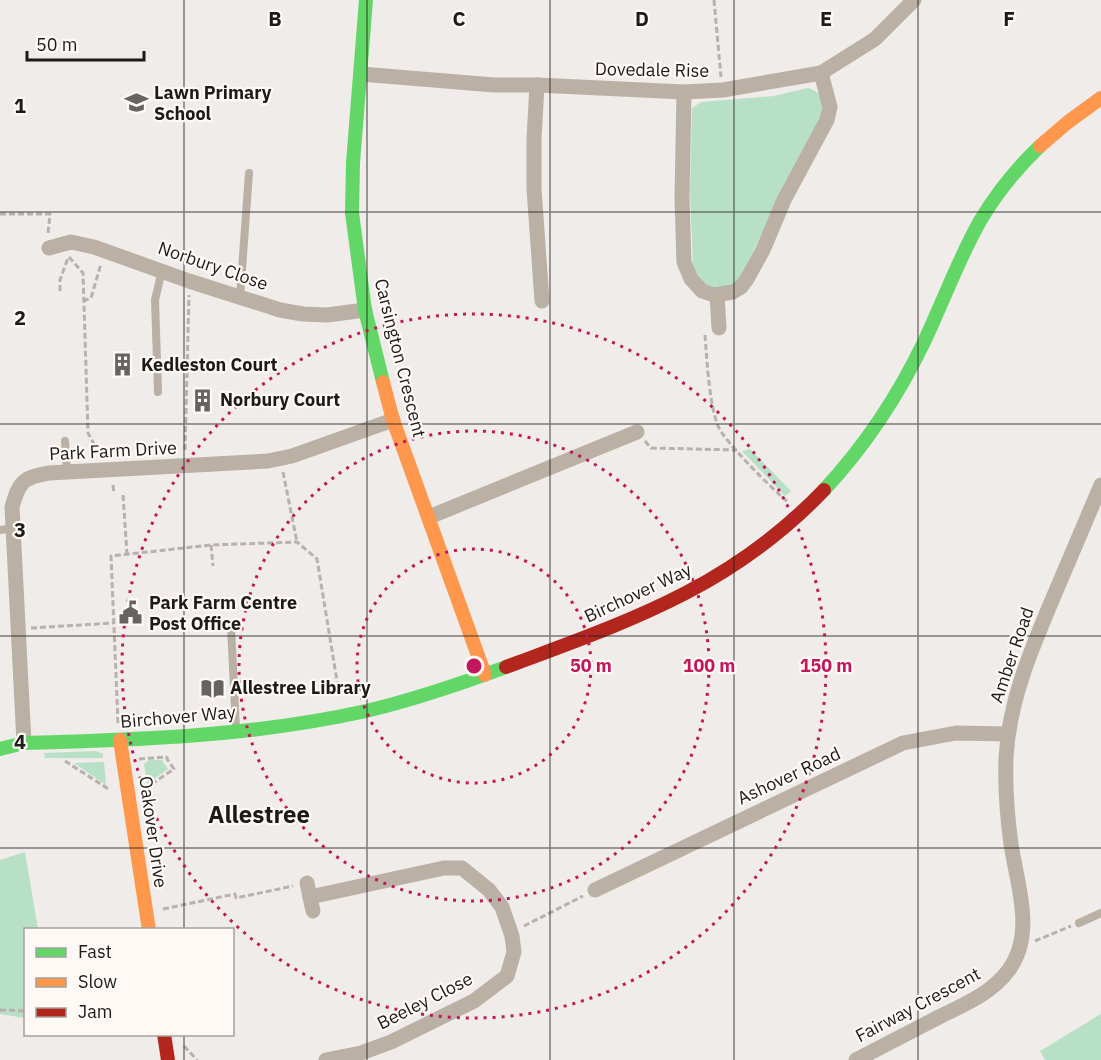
<svg xmlns="http://www.w3.org/2000/svg" width="1101" height="1060" font-family="'IBM Plex Sans',sans-serif">
<rect width="100%" height="100%" fill="#efecea"/>
<!-- green -->
<g fill="#b7e0c7">
<path d="M 807,88 C 822,91 824,101 822,114 L 738,282 C 714,291 706,292 693,267 L 690,191 L 692,108 L 701,102 L 774,96 Z"/>
<polygon points="750,449 791,491 785,496 742,451"/>
<polygon points="96,751 103,754 103,758 45,758 44,753"/>
<polygon points="149,760 162,760 168,769 147,784 144,764"/>
<polygon points="104,762 106,785 74,763"/>
<polygon points="25,852 38,929 26,930 25,1018 0,1014 0,860"/>
<polygon points="1101,1014 1101,1060 1045,1060 1040,1051"/>
</g>
<g fill="none" stroke-linecap="round" stroke-linejoin="round">
<!-- path -->
<g stroke="#b8b1ac" stroke-width="3" stroke-dasharray="6 3" stroke-linecap="butt">
<polyline points="714,0 721,77"/>
<polyline points="0,214 50,214 48,234"/>
<polyline points="69,257 83,273 88,433 94,444 94,456"/>
<polyline points="60,291 60,280 68,258"/>
<polyline points="83,301 91,298 101,264"/>
<path d="M 705,335 C 707,360 709,403 718,426 C 724,441 773,490 787,501"/>
<polyline points="645,441 651,448 737,450"/>
<polyline points="185,450 189,295"/>
<polyline points="283,472 297,542"/>
<polyline points="113,485 114,494"/>
<polyline points="123,495 127,554"/>
<polyline points="211,545 213,566"/>
<polyline points="31,628 113,623"/>
<polyline points="118,723 111,556 211,545 297,542 317,559 340,699"/>
<polyline points="139,759 167,757"/>
<polyline points="65,761 110,790"/>
<polyline points="144,789 174,769 167,759 167,754"/>
<polyline points="163,909 235,894 236,898 293,886"/>
<polyline points="524,926 583,896"/>
<polyline points="1035,941 1071,926"/>
<polyline points="0,1010 26,1011"/>
<polyline points="184,1046 197,1060"/>
</g>
<!-- lane -->
<g stroke="#bbb0a4" stroke-width="8">
<polyline points="240,297 249,173"/>
<polyline points="158,392 155,300 162,270"/>
<polyline points="65,441 67,472"/>
<polyline points="0,530 13,528"/>
<polyline points="231,627 236,729"/>
<polyline points="1079,923 1101,913"/>
</g>
<!-- street -->
<g stroke="#bbb0a4" stroke-width="15">
<polyline points="361,74 494,85 537,85 684,92 723,90 821,73 875,39 914,0"/>
<polyline points="537,85 534,139 534,189 542,301"/>
<polyline points="684,92 682,199 684,262 691,279 702,291 714,295 733,292 741,287 747,279 763,250 784,200 827,120 830,107 821,73"/>
<polyline points="49,248 71,242 94,247 189,281 280,310 303,314 327,315 365,310"/>
<polyline points="717,295 719,328"/>
<polyline points="429,517 637,432"/>
<path d="M 24,743 L 12,507 C 19,482 23,477 49,473 L 268,461 L 292,456 L 393,420"/>
<polyline points="307,883 313,911"/>
<polyline points="595,890 903,743 956,733 1008,734"/>
<polyline points="310,897 444,868 462,868 489,890 502,907 512,936 514,952 507,976 474,1001 391,1042 361,1053 326,1060"/>
<path d="M 856,1060 C 883,1046 910,1032 937,1018 C 961,1006 991,994 1008,971 C 1036,934 1017,885 1011,844 C 1007,815 1005,787 1006,758 C 1009,701 1031,650 1053,598 C 1069,561 1085,523 1101,485"/>
</g>
<!-- fast -->
<g stroke="#63d668" stroke-width="14">
<polyline points="366,0 353,163 352,213 365,310 383,382"/>
<path d="M 824,490 C 865,446 898,396 924,342 C 943,302 958,260 980,221 C 996,194 1017,168 1040,146"/>
<path d="M 0,749 L 24,743 C 138,740 254,736 366,711 C 413,700 460,684 506,667"/>
</g>
<!-- slow -->
<g stroke="#ff974d" stroke-width="14">
<polyline points="1040,146 1068,122 1101,98"/>
<polyline points="383,382 393,420 485,675"/>
<polyline points="120,740 149,930"/>
</g>
<!-- jam -->
<g stroke="#b3261e" stroke-width="14">
<path d="M 506,667 C 629,621 730,588 824,490"/>
<polyline points="164,1034 168,1060"/>
</g>
</g>
<!-- grid -->
<path fill="none" stroke="#1c1b19" stroke-width="1.5" stroke-opacity="0.55" d="M 184,0 L 184,930M 367,0 L 367,1060M 550,0 L 550,1060M 734,0 L 734,1060M 918,0 L 918,1060M 0,212 L 1101,212M 0,424 L 1101,424M 0,636 L 1101,636M 0,848 L 1101,848M 184,1034 L 184,1060"/>
<!-- distance rings -->
<g fill="none" stroke="#c2185b" stroke-width="3" stroke-dasharray="3 6">
<circle cx="474" cy="666" r="117"/>
<circle cx="474" cy="666" r="235"/>
<circle cx="474" cy="666" r="352"/>
</g>
<!-- icons -->
<defs>
<symbol id="school-bare" viewBox="-9 -9 18 18"><path d="M0-5L7-2L0 1L-7-2ZM-4 1L0 2.5L4 1V4Q0 6-4 4Z" fill="#666462" stroke="#fef9f5" stroke-width="2.5" paint-order="stroke"/></symbol>
<symbol id="building-bare" viewBox="-9 -9 18 18"><path d="M-4-6H4V6H1V3H-1V6H-4ZM-2.5-4.3h1.7v1.8h-1.7ZM.8-4.3h1.7v1.8H.8ZM-2.5-1h1.7V.8h-1.7ZM.8-1h1.7V.8H.8Z" fill="#666462" stroke="#fef9f5" stroke-width="2.5" paint-order="stroke"/></symbol>
<symbol id="civic-bare" viewBox="-9 -9 18 18"><path d="M-.6-6.5H3V-4.5H.6V-3L4-1V1h2V6H-6V1h2V-1L-.6-3ZM-1.2 2.5V6h2.4V2.5Z" fill="#666462" stroke="#fef9f5" stroke-width="2.5" paint-order="stroke"/></symbol>
<symbol id="library-bare" viewBox="-9 -9 18 18"><path d="M-6-4Q-3-5.5-.7-3.5V5Q-3 3-6 4ZM6-4Q3-5.5 .7-3.5V5Q3 3 6 4Z" fill="#666462" stroke="#fef9f5" stroke-width="2.5" paint-order="stroke"/></symbol>
</defs>
<g fill-rule="evenodd">
<use href="#school-bare" x="120" y="86" width="33" height="33"/>
<use href="#building-bare" x="106" y="348" width="33" height="33"/>
<use href="#building-bare" x="186" y="384" width="33" height="33"/>
<use href="#civic-bare" x="114" y="596" width="33" height="33"/>
<use href="#library-bare" x="196" y="672" width="33" height="33"/>
</g>
<g text-anchor="middle" stroke-width="4.5" stroke-linejoin="round" paint-order="stroke">
<!-- street labels -->
<g font-size="18" fill="#1c1b19" stroke="#fef9f5">
<text transform="translate(652 70) rotate(1)" y="6">Dovedale Rise</text>
<text transform="translate(213 266) rotate(19)" y="6">Norbury Close</text>
<text transform="translate(400 358) rotate(76)" y="6">Carsington Crescent</text>
<text transform="translate(113 451) rotate(-3)" y="6">Park Farm Drive</text>
<text transform="translate(638 593) rotate(-25)" y="6">Birchover Way</text>
<text transform="translate(1012 655) rotate(-71)" y="6">Amber Road</text>
<text transform="translate(178 717) rotate(-5)" y="6">Birchover Way</text>
<text transform="translate(789 776) rotate(-25)" y="6">Ashover Road</text>
<text transform="translate(153 832) rotate(82)" y="6">Oakover Drive</text>
<text transform="translate(425 1001) rotate(-27)" y="6">Beeley Close</text>
<text transform="translate(918 1005) rotate(-28)" y="6">Fairway Crescent</text>
</g>
<!-- poi labels -->
<g font-size="18" font-weight="bold" fill="#1c1b19" stroke="#fef9f5" text-anchor="start">
<text x="154" y="99">Lawn Primary<tspan x="154" dy="21">School</tspan></text>
<text x="141" y="371">Kedleston Court</text>
<text x="220" y="406">Norbury Court</text>
<text x="149" y="609">Park Farm Centre<tspan x="149" dy="21">Post Office</tspan></text>
<text x="230" y="694">Allestree Library</text>
</g>
<!-- district labels -->
<g font-size="24" font-weight="bold" fill="#1c1b19" stroke="#fef9f5">
<text x="259" y="823">Allestree</text>
</g>
</g>
<g font-size="20" text-anchor="middle" font-weight="bold" fill="#1c1b19" stroke="#fef9f5" stroke-width="4.5" stroke-linejoin="round" paint-order="stroke">
<text x="275" y="26">B</text>
<text x="459" y="26">C</text>
<text x="642" y="26">D</text>
<text x="826" y="26">E</text>
<text x="1009" y="26">F</text>
<text x="20" y="113">1</text>
<text x="20" y="325">2</text>
<text x="20" y="537">3</text>
<text x="20" y="749">4</text>
</g>
<circle cx="474" cy="666" r="9" fill="#c2185b" stroke="#fef9f5" stroke-width="3"/>
<g font-size="18" text-anchor="middle" font-weight="bold" fill="#c2185b" stroke="#fef9f5" stroke-width="4.5" stroke-linejoin="round" paint-order="stroke">
<text x="591" y="672">50 m</text>
<text x="709" y="672">100 m</text>
<text x="826" y="672">150 m</text>
</g>
<!-- legend -->
<rect x="24" y="928" width="210" height="108" fill="#fef9f5" stroke="#a4a09d" stroke-width="1.5"/>
<rect x="36" y="948" width="30" height="9" fill="#63d668" stroke="#a4a09d" stroke-width="1.5"/>
<text x="78" y="958" font-size="18" fill="#1c1b19">Fast</text>
<rect x="36" y="978" width="30" height="9" fill="#ff974d" stroke="#a4a09d" stroke-width="1.5"/>
<text x="78" y="988" font-size="18" fill="#1c1b19">Slow</text>
<rect x="36" y="1008" width="30" height="9" fill="#b3261e" stroke="#a4a09d" stroke-width="1.5"/>
<text x="78" y="1018" font-size="18" fill="#1c1b19">Jam</text>
<!-- scale -->
<path d="M27 51v9h117v-9" fill="none" stroke="#1c1b19" stroke-width="3"/>
<text x="36" y="51" font-size="18" fill="#1c1b19" stroke="#fef9f5" stroke-width="4.5" paint-order="stroke">50 m</text>
</svg>
